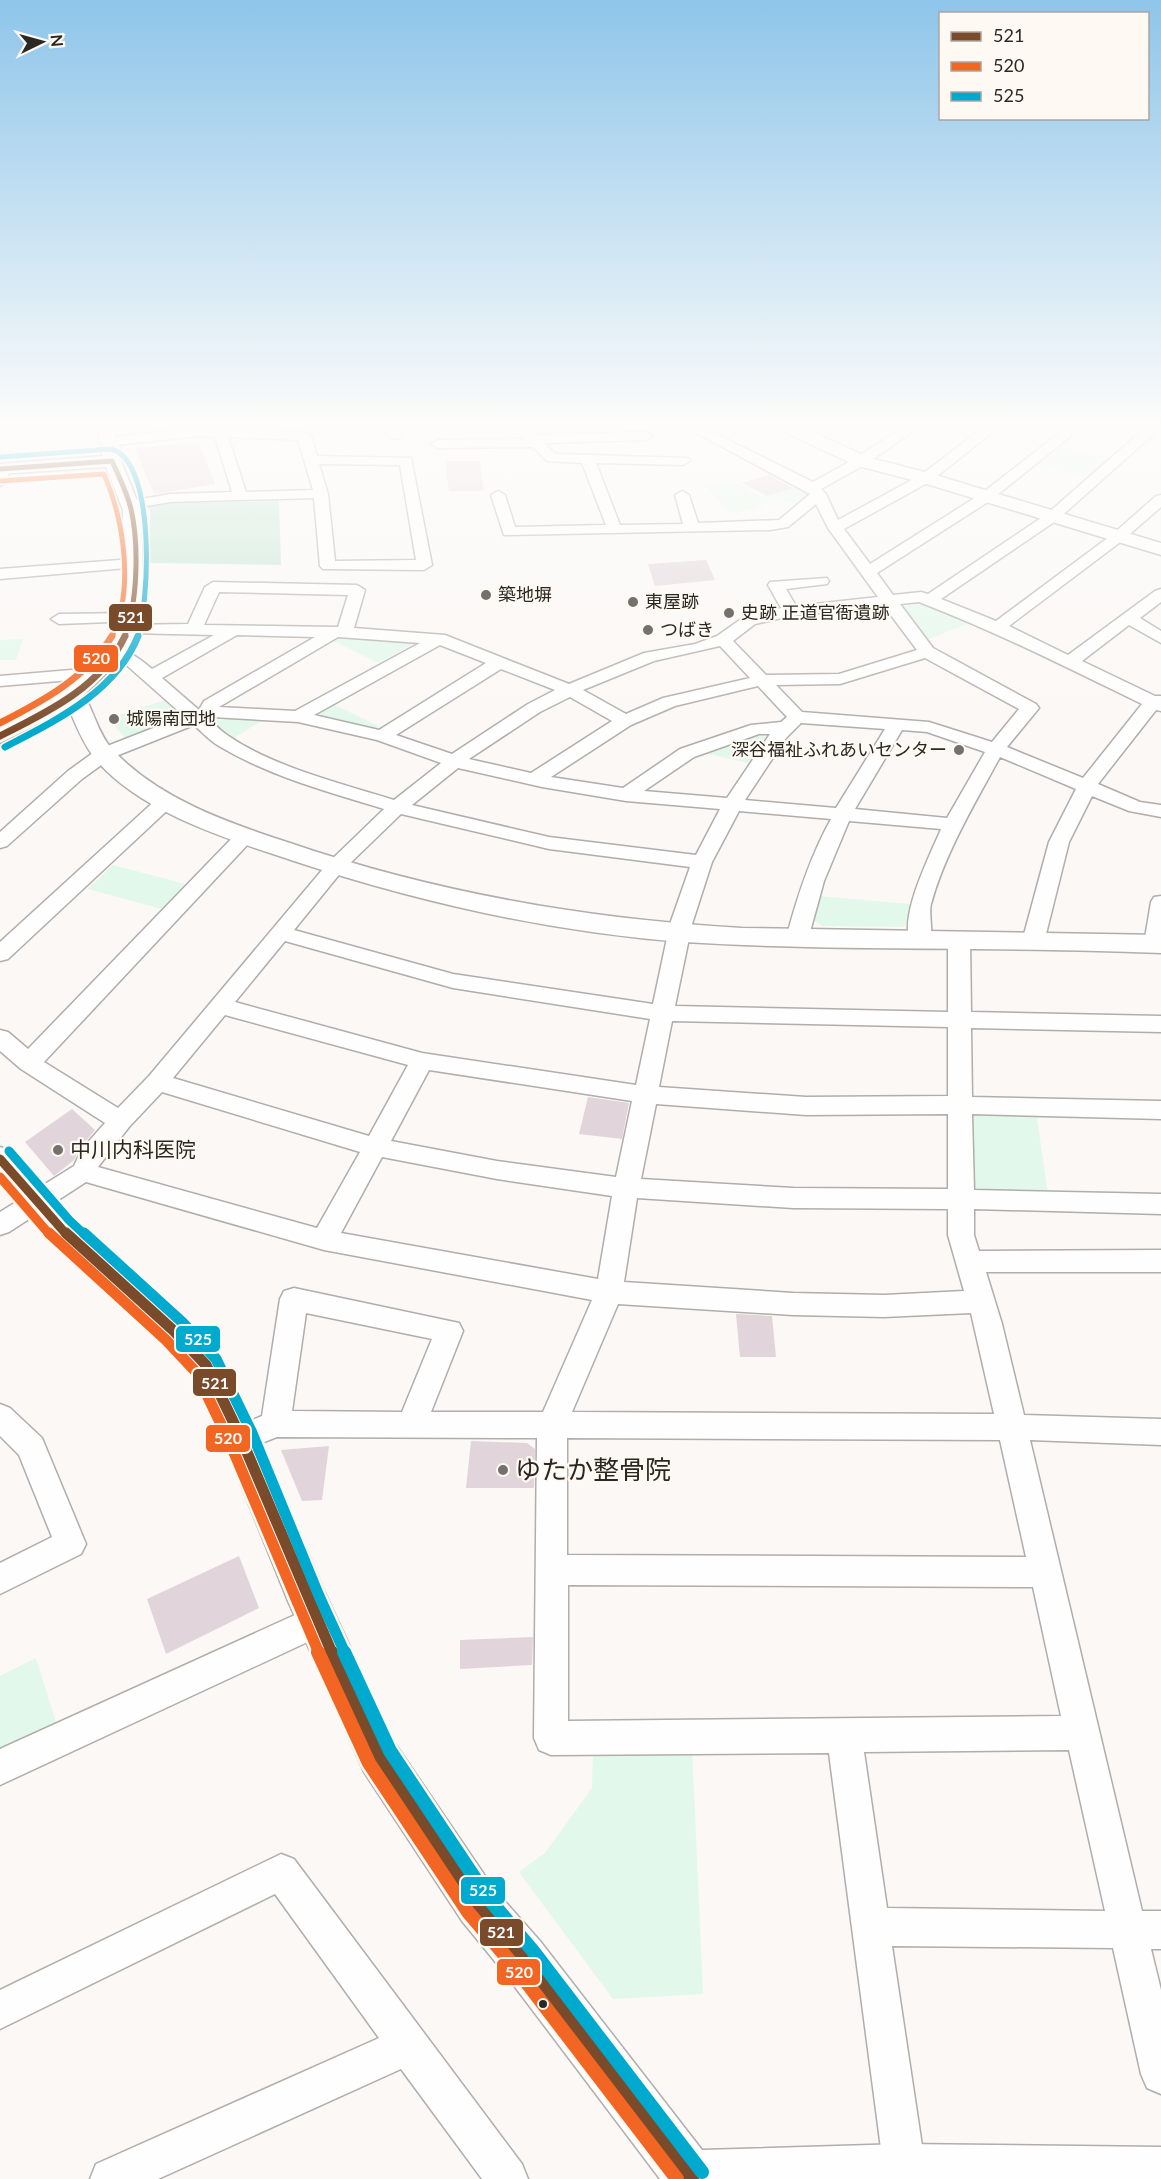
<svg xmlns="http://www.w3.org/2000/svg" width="1161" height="2179" font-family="Lato,'Noto Sans JP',sans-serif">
<rect width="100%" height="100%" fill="#fbf8f5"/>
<!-- green -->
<g fill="#e2f8eb">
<polygon points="1059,446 1113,459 1089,478 1036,464"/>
<polygon points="736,483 764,497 802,485 814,494 802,504 773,499 755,510 730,513 704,484"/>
<polygon points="915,602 929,603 972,622 927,640 901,607"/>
<polygon points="340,638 413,641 416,642 379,663 333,641"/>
<polygon points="23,639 16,660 0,660 0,640"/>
<polygon points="169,699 187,717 127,740 108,718"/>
<polygon points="333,704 380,727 369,729 316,718 314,714"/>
<polygon points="235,718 263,720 234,738 214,724 213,721"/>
<polygon points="758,735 767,737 748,763 700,752"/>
<polygon points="113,865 189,885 165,910 88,889"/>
<polygon points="819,896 910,904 910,921 903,927 822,926 811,918"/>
<polygon points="971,1111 1036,1112 1048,1195 970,1193 973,1162"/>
<polygon points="36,1658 58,1729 0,1757 0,1676"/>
<polygon points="692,1748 703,1994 613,1999 519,1872 545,1853 592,1788 593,1753"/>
</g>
<!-- forest -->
<polygon fill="#c2e6d3" points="279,501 281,565 150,563 150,511 147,504"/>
<!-- building -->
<g fill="#e1d5db">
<polygon points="198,442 215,484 154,494 135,448"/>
<polygon points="445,461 480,461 484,491 449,491"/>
<polygon points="769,475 793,488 767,496 742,483"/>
<polygon points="706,560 715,580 655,586 648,564"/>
<polygon points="588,1097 629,1103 622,1139 579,1134"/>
<polygon points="72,1109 95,1130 80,1148 74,1160 54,1176 25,1142"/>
<polygon points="736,1314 772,1316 776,1357 740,1357"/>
<polygon points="471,1441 527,1443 535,1449 534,1488 466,1488"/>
<polygon points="329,1446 322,1500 302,1501 281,1450"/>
<polygon points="239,1556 259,1608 166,1654 147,1599"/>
<polygon points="533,1637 532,1665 460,1669 460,1640"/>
</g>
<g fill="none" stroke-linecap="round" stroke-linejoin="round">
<defs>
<g id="minor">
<polygon points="391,427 405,427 399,438 394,439 387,435"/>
<path d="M 512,427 L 527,427 L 535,435 L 646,432 L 653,436 L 646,440 L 544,443 L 556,454 L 688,458 L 690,461 L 683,465 L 596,463 L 620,525 L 683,524 L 675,495 L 682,491 L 689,495 L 698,523 L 779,520 L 810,494 L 685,427 L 702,427 L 813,482 L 856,458 L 903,427 L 919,427 L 866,464 L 821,489 L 826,494 L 838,520 L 921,475 L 984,427 L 999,427 L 931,481 L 844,529 L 870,564 L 981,494 L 1067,427 L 1082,427 L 991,500 L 877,573 L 893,595 L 921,592 L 928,594 L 1047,514 L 1145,428 L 1155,428 L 1157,431 L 1057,520 L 941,599 L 996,621 L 1113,534 L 1156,496 L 1161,495 L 1161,507 L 1123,540 L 1009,626 L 1068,655 L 1155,591 L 1161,589 L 1161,602 L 1140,618 L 1161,631 L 1161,643 L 1129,625 L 1082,661 L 1155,696 L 1161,696 L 1161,711 L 1156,710 L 1098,784 L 1140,802 L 1161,805 L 1161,817 L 1129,811 L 1092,796 L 1069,842 L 1045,938 L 1042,943 L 1034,945 L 1026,943 L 1023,938 L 1049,842 L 1076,789 L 1000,757 C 975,803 945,853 931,904 C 928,917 935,933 928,945 L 920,947 L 912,945 C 896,920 931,854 941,829 L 849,821 L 824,881 L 808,939 L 805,944 L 797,946 L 789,944 L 786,939 C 797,897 810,857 831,819 L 739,811 L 712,862 L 692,924 L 675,1006 L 948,1012 L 948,940 L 951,935 L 959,933 L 967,935 L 970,940 L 971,1012 L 1161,1016 L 1161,1032 L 971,1028 L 972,1097 L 1161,1101 L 1161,1119 L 972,1114 L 974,1190 L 1161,1194 L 1161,1214 L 974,1209 L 974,1235 L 979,1251 L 1161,1250 L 1161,1272 L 986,1272 L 1002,1324 L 1024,1415 L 1161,1419 L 1161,1445 L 1030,1440 L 1142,1911 L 1161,1911 L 1161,1949 L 1151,1949 L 1161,1990 L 1161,2094 L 1147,2088 L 1141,2074 L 1113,1948 L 892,1946 L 927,2179 L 885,2179 L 829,1753 L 551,1755 L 539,1750 L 534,1738 L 537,1438 L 277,1437 L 241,1451 L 231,1447 L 226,1438 L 231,1429 L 262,1416 L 280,1299 L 284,1291 L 294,1288 L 459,1323 L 463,1331 L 431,1412 L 543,1412 L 592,1300 L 324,1250 L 86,1182 L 9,1232 L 0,1235 L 0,1212 L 74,1166 L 82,1149 L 105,1123 L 21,1069 L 0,1051 L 0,1030 L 8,1032 L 28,1049 L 237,833 L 251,833 L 254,837 L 251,841 L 44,1062 L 118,1108 L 149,1076 L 328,863 L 384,809 C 328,792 269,776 219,746 C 210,741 202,732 194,725 L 111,758 L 82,779 L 7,846 L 0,848 L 0,832 L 68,771 L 97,750 L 184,716 L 123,662 L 108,659 L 106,655 L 108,651 C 126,647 139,658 152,669 L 214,635 L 129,633 L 123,631 L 121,628 L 123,625 L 188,624 L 205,587 L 213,582 L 357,585 L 365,590 L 354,628 L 445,635 L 569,684 L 644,653 L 695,644 L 717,636 L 744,617 L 781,608 L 768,585 L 770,582 L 827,578 L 829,581 L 827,584 L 786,589 L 796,606 L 878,597 L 828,528 L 816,504 L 788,527 L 770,530 L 504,535 L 491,495 L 498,491 L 505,495 L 515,527 L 606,525 L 582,463 L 547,461 L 533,447 L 438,448 L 431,444 L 438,440 L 524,439 ZM 219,592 L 348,595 L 338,627 L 204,625 ZM 919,602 C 997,632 1068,668 1142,704 L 1083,778 L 1007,747 L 1039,708 L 1036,704 L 933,648 L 900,604 ZM 884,606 L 917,650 L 839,674 L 766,675 L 733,641 L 755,624 L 791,616 ZM 237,635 L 315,637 L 204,701 L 199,710 L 162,678 ZM 338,637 L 420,643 L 295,711 L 219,707 ZM 440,645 L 486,663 L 379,730 L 314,715 ZM 720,646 L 750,678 L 663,698 L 626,714 L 583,690 L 654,661 ZM 925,658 L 1019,709 L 992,742 L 929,722 L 802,712 L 776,685 L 840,684 ZM 501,669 L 555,690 L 528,704 L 452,754 L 396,735 ZM 758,686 L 787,717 L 781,722 L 751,725 L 680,749 L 623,788 L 551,777 L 631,725 L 675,706 ZM 570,697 L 612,721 L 531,773 L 469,759 L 540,712 ZM 212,717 L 298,722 L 377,740 L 441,763 L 394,800 C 343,784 274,767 230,737 C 222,732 215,725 209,719 ZM 801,723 L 885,729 L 836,808 L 745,800 L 786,738 ZM 902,730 L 927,732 L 985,752 L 947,818 L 855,809 ZM 759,734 L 770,734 L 727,798 L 644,791 L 694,757 ZM 458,768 L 542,787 L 626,801 L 720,809 L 696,855 L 549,837 L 412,805 ZM 401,814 L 549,849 L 690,867 L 670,924 L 653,1004 L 453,974 L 294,930 L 342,871 ZM 285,941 L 453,988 L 650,1019 L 636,1085 L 422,1053 L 235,1002 ZM 225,1015 L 408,1065 L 369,1136 L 173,1078 ZM 672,1021 L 948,1027 L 948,1096 L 806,1097 L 659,1087 ZM 429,1070 L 632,1101 L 616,1177 L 497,1161 L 391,1141 ZM 162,1092 L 360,1152 L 317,1228 L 98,1167 L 129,1127 ZM 656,1104 L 806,1115 L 948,1114 L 948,1189 L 793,1188 L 641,1179 ZM 382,1157 L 497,1179 L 612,1196 L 598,1279 L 341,1233 ZM 637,1198 L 793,1208 L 948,1209 L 948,1235 L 964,1291 L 884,1295 L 793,1293 L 624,1282 ZM 618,1304 L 793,1315 L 884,1317 L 971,1313 L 994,1414 L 572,1412 ZM 306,1313 L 432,1339 L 402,1412 L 292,1411 ZM 567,1438 L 1000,1440 L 1026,1557 L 567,1555 ZM 568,1585 L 1033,1587 L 1061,1716 L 568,1721 ZM 1069,1750 L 1105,1911 L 887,1908 L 864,1752 Z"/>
<path d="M 196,428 L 304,432 L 311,436 L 317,456 L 411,458 L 432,565 L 424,570 L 323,569 L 320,566 L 314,498 L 170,502 L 130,509 L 125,508 L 123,505 L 125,502 L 170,494 L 232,492 L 215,437 L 196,436 L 109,446 L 102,442 L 109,438 ZM 228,437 L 298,440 L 313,490 L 246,492 ZM 319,464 L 400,465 L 416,560 L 335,561 L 328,494 Z"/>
<polygon points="3,465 10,469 7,482 0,486 0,466"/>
<polygon points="133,559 138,561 141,564 138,567 0,579 0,569"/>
<polygon points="130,613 136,615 138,618 136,621 59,624 51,619 59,614"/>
<polygon points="71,670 96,674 99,678 96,682 90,683 71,680 0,686 0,676"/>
<polygon points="166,795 173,797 176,801 173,805 8,959 0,961 0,942 159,797"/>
<polygon points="1161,896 1161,949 1147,949 1144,944 1151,902 1154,897"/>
<polygon points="0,1404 10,1408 42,1438 86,1544 81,1554 0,1594 0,1563 52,1537 19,1455 0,1436"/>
<polygon points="317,1605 329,1610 333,1621 329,1632 0,1785 0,1749"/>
<polygon points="281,1854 294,1859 522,2164 528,2179 482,2179 401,2069 158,2179 90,2179 96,2164 379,2038 275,1894 0,2029 0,1990"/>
</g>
<g id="tertiary">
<path d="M 97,427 L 113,427 L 121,451 L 121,461 L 141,510 L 143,587 L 139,628 L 121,659 L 80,699 L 86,700 L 89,705 C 96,720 101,737 112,749 C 157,798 226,822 287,842 C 435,893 586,919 742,928 L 1161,935 L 1161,953 C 1002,946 843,952 684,942 C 550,932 418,902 291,860 C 227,839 136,811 93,756 C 82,741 76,725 69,709 L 0,743 L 0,727 L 56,696 L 105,652 L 119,628 L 123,587 L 123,510 L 106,467 L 0,474 L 0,464 L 103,456 Z"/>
<polygon points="780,427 802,427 867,457 932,474 1161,543 1161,555 920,482 855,465 782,431"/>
<polygon points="0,1147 11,1151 72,1219 186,1321 219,1354 260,1438 324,1591 394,1742 494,1889 540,1941 702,2150 903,2144 1161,2147 1161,2179 660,2179 506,1975 462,1921 364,1772 288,1601 222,1438 193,1375 162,1341 48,1237 0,1180"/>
</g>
</defs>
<!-- minor casing -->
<use href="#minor" stroke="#b0adaa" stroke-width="3"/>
<!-- tertiary casing -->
<use href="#tertiary" stroke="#b0adaa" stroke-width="3"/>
<!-- minor -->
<use href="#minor" fill="#fefefe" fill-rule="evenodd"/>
<!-- tertiary -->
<use href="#tertiary" fill="#fefefe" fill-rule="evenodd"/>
<defs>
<path id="bus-1-far4" d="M 0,469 L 112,461 C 119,477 127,492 131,509 C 139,544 138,604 124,638"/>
<path id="bus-1-far3" d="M 0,736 C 48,712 101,687 125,636"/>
<polyline id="bus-1-far2" points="0,1159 67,1235"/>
<polyline id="bus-1-far1" points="66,1233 174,1331 206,1365 241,1438 332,1653"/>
<polyline id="bus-1" points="331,1652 379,1757 478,1905 523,1958 692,2179"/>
<path id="bus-2-far4" d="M 1,481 L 104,474 C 124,520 135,591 111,638"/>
<path id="bus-2-far3" d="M 0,723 C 43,701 86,678 112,636"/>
<polyline id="bus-2-far2" points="0,1177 50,1235"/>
<polyline id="bus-2-far1" points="49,1233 166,1340 196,1372 230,1443 319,1653"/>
<polyline id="bus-2" points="318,1652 369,1763 468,1912 514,1966 677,2179"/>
<path id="bus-3-far4" d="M 0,457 L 111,449 C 156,460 150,603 137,638"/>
<path id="bus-3-far3" d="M 5,747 C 55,721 116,692 138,636"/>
<polyline id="bus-3-far2" points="9,1151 69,1220 85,1235"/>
<polyline id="bus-3-far1" points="84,1233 182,1322 216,1359 252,1433 319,1596 345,1653"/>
<polyline id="bus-3" points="344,1652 390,1751 488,1898 533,1951 702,2172"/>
</defs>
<!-- bus-1-far4 casing -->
<use href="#bus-1-far4" stroke="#fef9f2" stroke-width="8"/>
<!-- bus-1-far3 casing -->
<use href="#bus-1-far3" stroke="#fef9f2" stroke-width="10"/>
<!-- bus-1-far2 casing -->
<use href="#bus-1-far2" stroke="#fef9f2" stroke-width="14"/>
<!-- bus-1-far1 casing -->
<use href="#bus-1-far1" stroke="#fef9f2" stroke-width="16"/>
<!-- bus-1 casing -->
<use href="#bus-1" stroke="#fef9f2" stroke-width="19"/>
<!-- bus-2-far4 casing -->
<use href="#bus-2-far4" stroke="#fef9f2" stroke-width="8"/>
<!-- bus-2-far3 casing -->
<use href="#bus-2-far3" stroke="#fef9f2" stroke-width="10"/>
<!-- bus-2-far2 casing -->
<use href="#bus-2-far2" stroke="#fef9f2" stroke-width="14"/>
<!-- bus-2-far1 casing -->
<use href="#bus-2-far1" stroke="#fef9f2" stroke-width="16"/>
<!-- bus-2 casing -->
<use href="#bus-2" stroke="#fef9f2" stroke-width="19"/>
<!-- bus-3-far4 casing -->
<use href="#bus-3-far4" stroke="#fef9f2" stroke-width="8"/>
<!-- bus-3-far3 casing -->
<use href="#bus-3-far3" stroke="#fef9f2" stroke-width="10"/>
<!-- bus-3-far2 casing -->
<use href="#bus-3-far2" stroke="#fef9f2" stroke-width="14"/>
<!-- bus-3-far1 casing -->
<use href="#bus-3-far1" stroke="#fef9f2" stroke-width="16"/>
<!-- bus-3 casing -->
<use href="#bus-3" stroke="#fef9f2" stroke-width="19"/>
<!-- bus-1-far4 -->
<use href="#bus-1-far4" stroke="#7a4b2a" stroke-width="5"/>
<!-- bus-1-far3 -->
<use href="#bus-1-far3" stroke="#7a4b2a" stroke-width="7"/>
<!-- bus-1-far2 -->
<use href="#bus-1-far2" stroke="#7a4b2a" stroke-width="9"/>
<!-- bus-1-far1 -->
<use href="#bus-1-far1" stroke="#7a4b2a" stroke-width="11"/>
<!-- bus-1 -->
<use href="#bus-1" stroke="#7a4b2a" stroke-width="14"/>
<!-- bus-2-far4 -->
<use href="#bus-2-far4" stroke="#f26522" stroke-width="5"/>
<!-- bus-2-far3 -->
<use href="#bus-2-far3" stroke="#f26522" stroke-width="7"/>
<!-- bus-2-far2 -->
<use href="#bus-2-far2" stroke="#f26522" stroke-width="9"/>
<!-- bus-2-far1 -->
<use href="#bus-2-far1" stroke="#f26522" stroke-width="11"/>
<!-- bus-2 -->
<use href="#bus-2" stroke="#f26522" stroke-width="14"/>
<!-- bus-3-far4 -->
<use href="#bus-3-far4" stroke="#00a9ce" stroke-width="5"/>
<!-- bus-3-far3 -->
<use href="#bus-3-far3" stroke="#00a9ce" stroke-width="7"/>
<!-- bus-3-far2 -->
<use href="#bus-3-far2" stroke="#00a9ce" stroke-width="9"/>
<!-- bus-3-far1 -->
<use href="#bus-3-far1" stroke="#00a9ce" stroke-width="11"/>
<!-- bus-3 -->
<use href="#bus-3" stroke="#00a9ce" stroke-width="14"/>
</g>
<!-- sky -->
<linearGradient id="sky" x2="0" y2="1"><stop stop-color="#8ec5ea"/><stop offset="0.58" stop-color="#fdfcfa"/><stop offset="1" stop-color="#fdfcfa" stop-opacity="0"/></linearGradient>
<rect width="1161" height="732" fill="url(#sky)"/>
<!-- markers -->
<g fill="#74716d" stroke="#fef9f2" stroke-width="2">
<circle cx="486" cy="595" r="6"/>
<circle cx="633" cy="602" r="6"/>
<circle cx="729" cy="613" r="6"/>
<circle cx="648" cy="630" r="6"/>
<circle cx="114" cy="719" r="6"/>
<circle cx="959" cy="750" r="6"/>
<circle cx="58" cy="1150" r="6"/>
<circle cx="503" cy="1470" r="6"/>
</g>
<circle fill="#2b2824" stroke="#fef9f2" stroke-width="2" cx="543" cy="2004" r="5"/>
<g text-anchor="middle" stroke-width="4.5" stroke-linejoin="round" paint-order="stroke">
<!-- far-poi labels -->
<g font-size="18" fill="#2b2824" stroke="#fef9f2" text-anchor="start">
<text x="498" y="601">築地塀</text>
<text x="645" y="608">東屋跡</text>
<text x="741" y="619">史跡 正道官衙遺跡</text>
<text x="660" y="636">つばき</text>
<text x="126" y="725">城陽南団地</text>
<text x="947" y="756" text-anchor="end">深谷福祉ふれあいセンター</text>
</g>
<!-- poi labels -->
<g font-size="21" fill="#2b2824" stroke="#fef9f2" text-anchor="start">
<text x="70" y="1157">中川内科医院</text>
</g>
<!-- near-poi labels -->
<g font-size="26" fill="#2b2824" stroke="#fef9f2" text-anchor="start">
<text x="515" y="1479">ゆたか整骨院</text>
</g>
</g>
<g stroke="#fef9f2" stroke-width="2">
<rect x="108" y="603" width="45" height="29" rx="6" fill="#7a4b2a"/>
<rect x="73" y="644" width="46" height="29" rx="6" fill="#f26522"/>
<rect x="175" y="1325" width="46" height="28" rx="6" fill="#00a9ce"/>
<rect x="192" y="1368" width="45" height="29" rx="6" fill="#7a4b2a"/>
<rect x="205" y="1424" width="46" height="29" rx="6" fill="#f26522"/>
<rect x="460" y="1876" width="46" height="29" rx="6" fill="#00a9ce"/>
<rect x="479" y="1918" width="45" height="29" rx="6" fill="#7a4b2a"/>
<rect x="496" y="1958" width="45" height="28" rx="6" fill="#f26522"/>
</g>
<g font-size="16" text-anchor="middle" font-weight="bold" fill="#fff">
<text x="131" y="623">521</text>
<text x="96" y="664">520</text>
<text x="198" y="1345">525</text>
<text x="215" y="1389">521</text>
<text x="228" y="1444">520</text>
<text x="483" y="1896">525</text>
<text x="501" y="1938">521</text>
<text x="519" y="1978">520</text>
</g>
<!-- legend -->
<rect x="939" y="12" width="210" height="108" fill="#fef9f2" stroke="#aaa5a0" stroke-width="1.5"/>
<rect x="951" y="32" width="30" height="9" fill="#7a4b2a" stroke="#aaa5a0" stroke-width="1.5"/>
<text x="993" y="42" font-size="18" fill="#2b2824">521</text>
<rect x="951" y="62" width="30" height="9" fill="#f26522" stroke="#aaa5a0" stroke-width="1.5"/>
<text x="993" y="72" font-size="18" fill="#2b2824">520</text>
<rect x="951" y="92" width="30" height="9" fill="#00a9ce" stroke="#aaa5a0" stroke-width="1.5"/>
<text x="993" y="102" font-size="18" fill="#2b2824">525</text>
<!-- north arrow -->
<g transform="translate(42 42) rotate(85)" stroke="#fef9f2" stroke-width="4.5" paint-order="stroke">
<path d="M0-4.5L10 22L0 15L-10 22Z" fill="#2b2824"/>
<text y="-9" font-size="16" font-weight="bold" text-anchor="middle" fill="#2b2824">N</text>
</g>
</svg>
